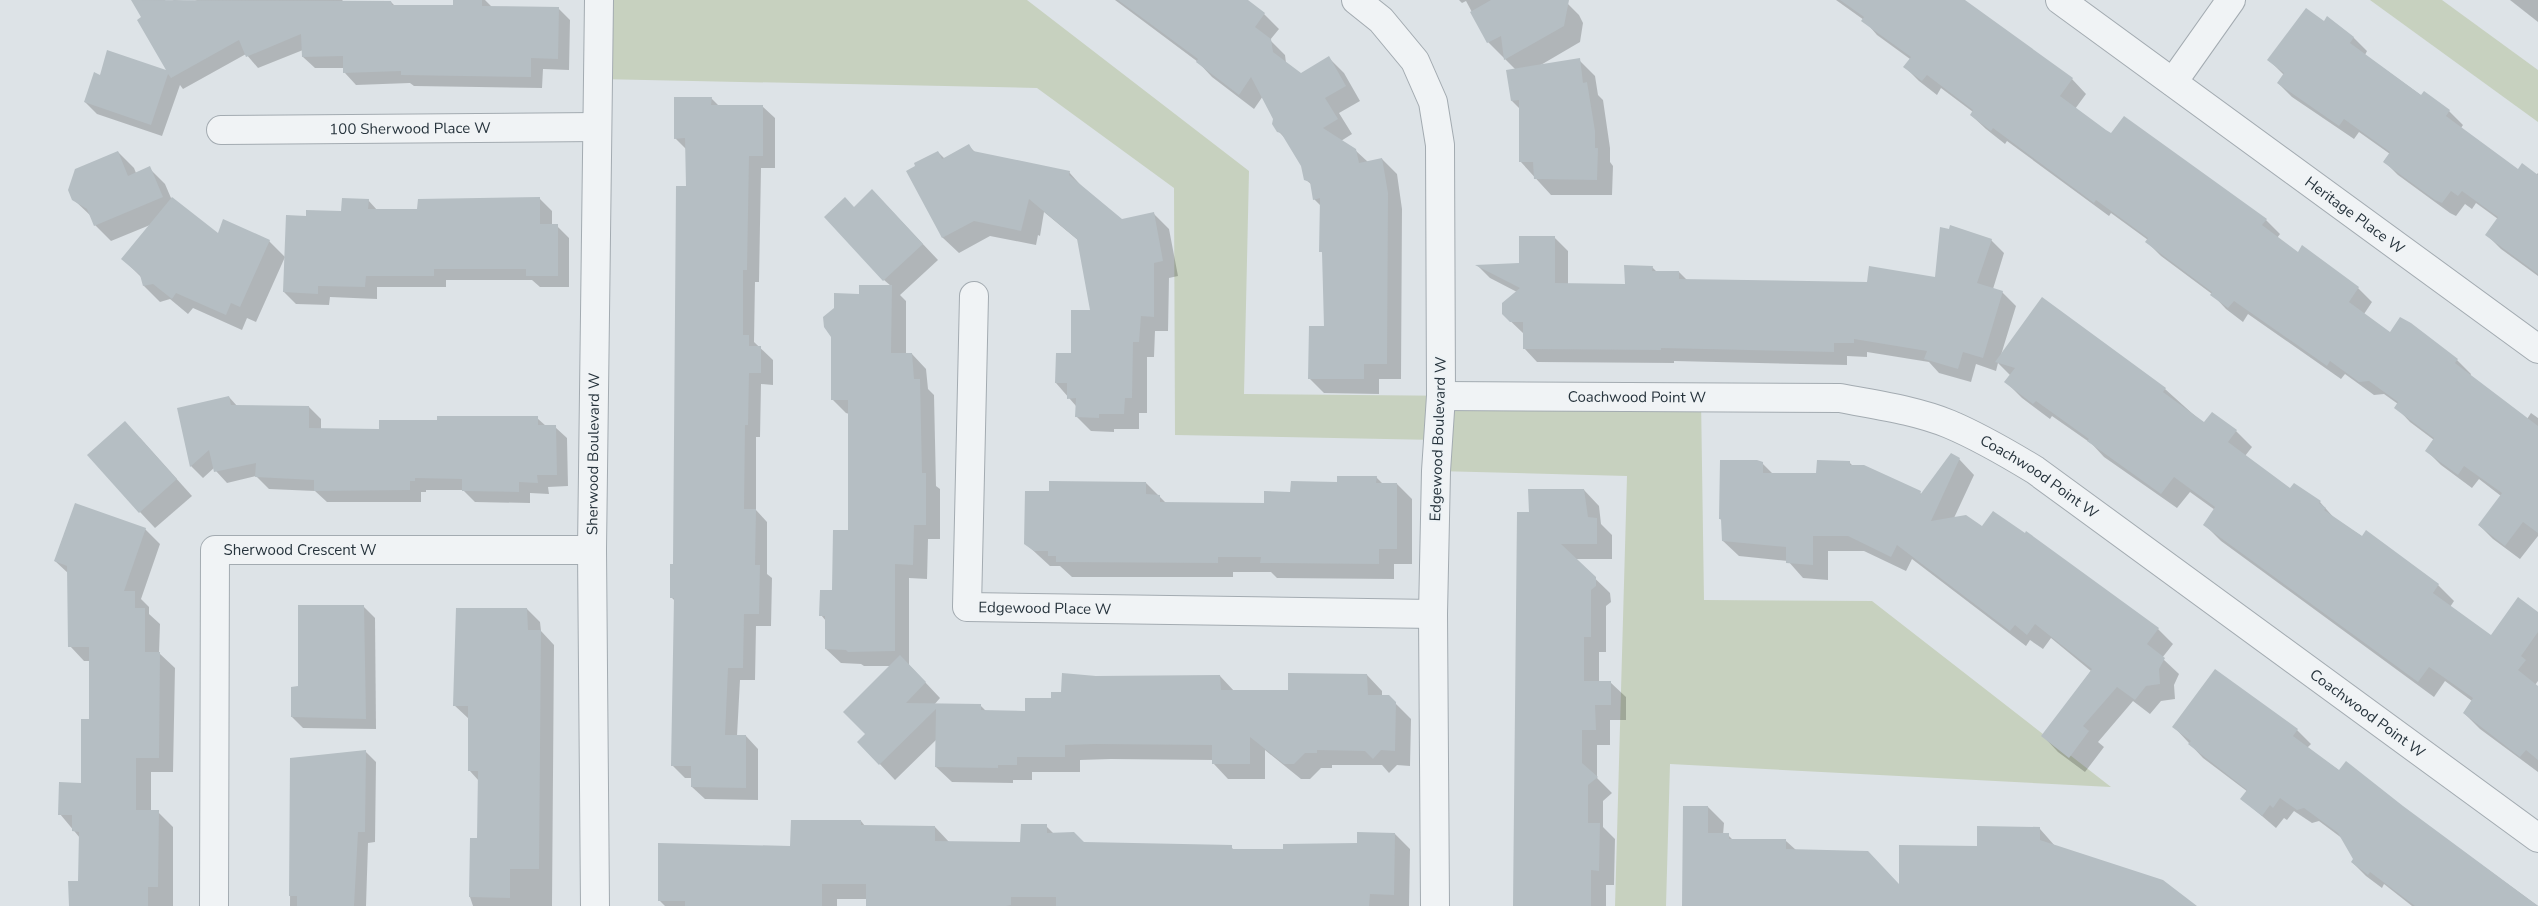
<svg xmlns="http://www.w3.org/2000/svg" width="2538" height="906" font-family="'Nunito Sans',sans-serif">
<rect width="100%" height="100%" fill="#dde3e7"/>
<!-- green -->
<g fill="#c7d1bf">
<polygon points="599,0 1027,0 1249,171 1244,394 1701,398 1704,600 1872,601 2111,787 1670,764 1666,906 1615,906 1627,476 1436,471 1437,440 1175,435 1174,188 1037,88 598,79"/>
<polygon points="2370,0 2442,0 2538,70 2538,122"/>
</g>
<!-- shadow -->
<g fill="#0003">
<polygon points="133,0 165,0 167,4 174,0 193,2 197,0 342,0 345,3 391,2 395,6 454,6 454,0 485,0 492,7 558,8 570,20 569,70 543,69 542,88 414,86 410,83 356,85 345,73 344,68 315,68 303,57 303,50 258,68 246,54 183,89 180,85 162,136 97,114 85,102 101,76 169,72"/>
<polygon points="1115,0 1245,0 1264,14 1279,29 1270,40 1285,55 1286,63 1301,74 1329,58 1344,73 1360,101 1339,113 1352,134 1341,141 1355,150 1368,162 1382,159 1397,174 1402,209 1401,379 1379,379 1379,394 1324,393 1309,378 1325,327 1323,254 1321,251 1321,206 1314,199 1312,185 1305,179 1302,165 1288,141 1278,131 1275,118 1263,96 1254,109 1212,77 1198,62"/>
<polygon points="1459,0 1564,0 1579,15 1583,23 1580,42 1539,66 1579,60 1595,76 1598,95 1603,100 1610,148 1610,162 1613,166 1612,195 1551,195 1520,161 1520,109 1512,101 1507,71 1516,70 1488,42 1466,1 1462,3"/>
<polygon points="1836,0 1963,0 2072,79 2086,94 2075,109 2112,135 2266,220 2280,234 2277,238 2298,253 2303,247 2358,288 2372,302 2364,314 2390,333 2457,360 2471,374 2470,376 2527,419 2531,413 2538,418 2538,536 2520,559 2493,539 2479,525 2501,496 2479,479 2472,488 2441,465 2427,451 2434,440 2410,422 2396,407 2398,404 2384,394 2374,395 2345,374 2341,379 2248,314 2243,322 2226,309 2212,294 2161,256 2147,242 2148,240 2111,213 2109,216 2007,141 2005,144 1986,129 1971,115 1973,112 1941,88 1937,95 1919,81 1905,67 1910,59 1877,35 1864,20"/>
<polygon points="2510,0 2538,0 2538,22"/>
<polygon points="2324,23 2353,37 2367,51 2365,55 2422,96 2449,111 2463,125 2461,128 2518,170 2536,175 2538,173 2538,276 2501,249 2487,235 2498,219 2476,203 2472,209 2465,204 2456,216 2450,213 2398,175 2384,161 2390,154 2359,132 2354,139 2292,97 2278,83 2284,75 2269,60"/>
<polygon points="711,98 719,106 762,106 775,118 775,168 761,168 759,282 755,282 754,342 773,360 773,385 761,384 760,437 756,437 756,510 767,522 767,574 772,578 771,626 756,626 755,680 740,680 737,736 746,736 758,749 758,800 705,799 692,787 692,778 685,778 672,765 675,601 671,597 674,565 687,188 687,150 675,138"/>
<polygon points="969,146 976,153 1069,172 1084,189 1121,220 1154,214 1169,229 1178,276 1169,278 1168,331 1155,331 1154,357 1147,357 1147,413 1139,413 1139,429 1114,429 1114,432 1091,431 1076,416 1076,406 1056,383 1092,311 1079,241 1044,212 1040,236 1038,235 1036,245 990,236 959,253 943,238 908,172 938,152 945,159"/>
<polygon points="118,152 134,168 136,173 149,168 165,184 171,198 218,235 269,241 285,257 256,322 247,318 242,330 193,308 188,314 170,299 160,302 144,286 142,278 123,259 150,225 111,241 95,225 92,217 73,199"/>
<polygon points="540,199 552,211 552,226 557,226 569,238 569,287 540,287 532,280 446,280 446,287 377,287 377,299 330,297 329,305 296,304 284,292 307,217 342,212 368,200 378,211 419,210"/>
<polygon points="888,207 938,260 900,295 906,301 906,354 912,354 926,369 928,389 934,395 936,486 940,489 940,539 928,539 927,579 909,578 909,665 940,698 934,705 980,705 987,712 1026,712 1096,677 1220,676 1235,692 1289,692 1367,675 1382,691 1382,696 1389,697 1411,719 1410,766 1397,765 1389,773 1382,765 1332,765 1332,768 1321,768 1310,779 1301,779 1265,750 1265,779 1228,779 1213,763 1213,760 1111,759 1080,760 1080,772 1032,772 1032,780 1013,780 1013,783 952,782 936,767 937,739 895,780 859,742 867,735 892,666 864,666 861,664 841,663 826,649 826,621 821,615 833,591 850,532 849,414 846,413 832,399 860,296 891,286 884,280 854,208"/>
<polygon points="1554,237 1568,251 1568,285 1626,285 1652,267 1657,272 1679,272 1687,280 1868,284 1936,278 1991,240 2004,253 1993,289 2002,292 2016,306 2001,355 2165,389 2204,424 2213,414 2236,431 2252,447 2245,456 2290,489 2320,502 2335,519 2438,585 2454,601 2450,607 2491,637 2538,613 2538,681 2535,685 2538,687 2538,772 2480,729 2464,713 2472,701 2445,681 2434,697 2221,541 2205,525 2215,510 2190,492 2177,508 2104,457 2092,444 2052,416 2050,419 2022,398 2006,382 2011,376 1998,363 1996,371 1976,364 1971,382 1939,373 1929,362 1867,352 1867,357 1847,356 1847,365 1674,361 1674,363 1537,362 1524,348 1524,334 1503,314 1517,292 1490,278 1478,266 1520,265"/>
<polygon points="229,397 238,407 309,407 321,419 321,430 380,430 438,421 537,418 546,426 555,427 567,438 568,486 548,487 549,494 530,493 530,503 475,502 463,490 426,490 426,492 421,492 421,502 327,502 315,491 269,489 256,476 227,483 216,471 215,467 203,478 191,466 179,409"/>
<polygon points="140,438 192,496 155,528 140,512"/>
<polygon points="1959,459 1974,475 1954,518 1983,527 2158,629 2173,644 2162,658 2179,674 2174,685 2175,699 2161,701 2150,714 2133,701 2098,742 2104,747 2085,772 2058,752 2043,736 2091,671 2051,638 2043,649 2030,640 2026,646 1912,559 1906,571 1864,551 1828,551 1828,580 1803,578 1788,561 1739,556 1723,541 1723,521 1720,519 1762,463 1773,474 1818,475 1849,462 1854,467 1922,494"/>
<polygon points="1376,477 1383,484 1397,484 1412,499 1412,564 1394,564 1394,579 1277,578 1271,572 1233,572 1233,577 1072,577 1060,566 1050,566 1026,544 1050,492 1146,483 1166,503 1265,504 1292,493"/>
<polygon points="1584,490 1599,506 1601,524 1612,535 1612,559 1575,559 1610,593 1611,602 1606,606 1606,652 1599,652 1599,682 1610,682 1626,697 1626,720 1610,720 1610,745 1597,745 1597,778 1612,793 1603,801 1603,827 1615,839 1614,885 1606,885 1606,906 1514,906 1530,513"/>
<polygon points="145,529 160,544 141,599 149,607 149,614 160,624 159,653 175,668 173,772 151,772 151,812 158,812 173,827 173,906 70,906 79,882 80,838 60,814 82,784 90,720 90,661 84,661 70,646 69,574 55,561"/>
<polygon points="364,607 375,618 376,729 303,728 292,717 299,688"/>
<polygon points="527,609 540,622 541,631 554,645 552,906 473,906 470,897 478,840 479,781 469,770 469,719 454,705"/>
<polygon points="2174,727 2297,730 2311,744 2307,748 2340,771 2402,807 2538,906 2412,906 2384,884 2382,888 2366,876 2352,862 2355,859 2343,839 2319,821 2312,823 2294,811 2287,820 2284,818 2276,828 2242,799 2248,792 2203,758"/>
<polygon points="365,751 376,762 375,842 368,843 366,906 290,906 291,759"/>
<polygon points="1708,807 1724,823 1723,835 1728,835 1733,840 1786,841 1796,850 1900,886 1978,847 2040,829 2055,846 2195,906 1684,906"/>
<polygon points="861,821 865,826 935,827 950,843 1022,843 1046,826 1054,834 1084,844 1231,847 1235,851 1284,850 1358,844 1395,834 1410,849 1409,906 867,906 867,899 837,899 837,906 665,906 659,900"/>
</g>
<!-- building -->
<g fill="#b5bec3">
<polygon points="131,0 391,1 392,5 453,5 453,0 482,0 482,6 559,7 558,59 531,58 531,77 401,75 401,71 343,73 343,56 302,57 301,34 246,57 239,40 171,78 168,74 151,125 84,102 94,72 100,75 107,50 166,70 137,20 141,17"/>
<polygon points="1118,0 1248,0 1265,13 1255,27 1271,39 1273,52 1301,73 1329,56 1346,86 1325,98 1338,119 1323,128 1356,149 1359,163 1382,158 1388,193 1387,364 1364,364 1364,379 1308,379 1309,326 1324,326 1322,252 1319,252 1320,198 1313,200 1310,182 1304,180 1301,166 1281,133 1277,132 1272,124 1273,119 1251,77 1239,95 1196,62 1198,59"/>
<polygon points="1491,0 1569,0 1564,26 1504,60 1501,36 1487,43 1470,12"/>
<polygon points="1840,0 1965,0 2073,78 2060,96 2106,130 2111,133 2124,116 2267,219 2262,225 2298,252 2302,245 2359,287 2349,302 2390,332 2400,317 2411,323 2458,359 2455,363 2538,426 2538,533 2523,522 2505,546 2478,525 2502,493 2464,466 2458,475 2425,451 2434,438 2394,408 2398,402 2369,381 2359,382 2330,361 2327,366 2234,301 2228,308 2210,295 2212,292 2145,242 2148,238 2096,200 2094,203 1993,128 1991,131 1970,115 1973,110 1927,75 1922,81 1903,67 1911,57 1861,21 1864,17"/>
<polygon points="2306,8 2324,21 2327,16 2354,37 2350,43 2421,95 2424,91 2450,110 2446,116 2518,169 2522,163 2538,175 2538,274 2485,235 2498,217 2462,191 2458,196 2451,191 2442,203 2435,200 2383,162 2390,152 2344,119 2339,126 2277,83 2284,73 2267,60"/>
<polygon points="1580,58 1583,83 1587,82 1595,131 1595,148 1598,148 1597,180 1534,179 1533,162 1519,162 1519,100 1511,101 1506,70"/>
<polygon points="674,97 712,97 711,105 763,105 763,156 749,156 747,270 743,270 743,335 749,335 749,346 761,346 761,373 749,373 748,425 745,425 744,509 756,509 755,565 760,565 759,614 744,614 743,668 728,668 725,735 746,735 746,788 691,787 691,766 671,766 674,598 670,598 670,564 673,564 676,186 686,186 685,138 674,139"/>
<polygon points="969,144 973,151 1070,171 1069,175 1122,219 1154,212 1163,261 1154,263 1154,317 1141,316 1139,342 1133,342 1132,398 1125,398 1124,414 1099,414 1099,418 1075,417 1076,398 1067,399 1067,383 1055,383 1056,353 1071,353 1071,310 1090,310 1077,239 1029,199 1021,231 974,221 942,238 906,171 915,166 914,163 938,151 942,159"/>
<polygon points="118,151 128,176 150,166 163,197 94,226 87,209 72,200 68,190 75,169"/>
<polygon points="872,189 923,244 883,281 824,217 845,197 854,207"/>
<polygon points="172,197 218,233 223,219 270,240 240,307 231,303 226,315 176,293 172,299 153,284 143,286 140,275 121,259"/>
<polygon points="540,197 540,224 558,224 558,276 526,276 526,269 434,269 434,276 366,276 365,287 318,286 318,294 283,292 286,215 306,216 306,210 341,211 342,198 369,199 368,209 417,209 418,199"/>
<polygon points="1950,225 1992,239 1977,283 2003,291 1983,358 1963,352 1958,369 1924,359 1927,351 1854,339 1854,343 1834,343 1834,352 1661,348 1661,350 1523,349 1523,322 1510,322 1502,314 1502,303 1520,288 1475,265 1519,263 1519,236 1555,236 1555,283 1625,284 1624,265 1653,266 1652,271 1679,271 1679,279 1867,282 1869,266 1935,277 1940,227 1949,229"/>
<polygon points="859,285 892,285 891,353 912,353 914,379 920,379 922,473 926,473 926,525 914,525 913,565 895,564 895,651 848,652 846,650 825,649 825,616 819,616 820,590 832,590 833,530 848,530 848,400 831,400 831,337 824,327 823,317 834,308 834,293 859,294"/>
<polygon points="2042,297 2166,388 2163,392 2204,422 2212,412 2237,430 2228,442 2290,488 2294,483 2321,501 2319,503 2326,508 2324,510 2362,536 2366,530 2439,584 2433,593 2491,635 2518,597 2538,612 2538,632 2521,656 2526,660 2518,670 2538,686 2538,760 2526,750 2520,757 2463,713 2473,698 2429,667 2418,682 2203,525 2215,507 2174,477 2161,494 2087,441 2089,439 2036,401 2033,404 2004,382 2015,368 1995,362"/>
<polygon points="229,396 231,405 309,406 309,428 379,429 379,420 437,420 437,416 538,416 538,425 556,425 557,475 537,475 538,483 519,482 519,492 462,491 462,479 415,478 415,481 410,481 410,490 314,491 314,480 255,477 256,463 214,472 209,450 190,467 177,408"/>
<polygon points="125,421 177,479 139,513 87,455"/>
<polygon points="1951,453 1960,458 1931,521 1966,515 1982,526 1993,511 2025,533 2026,531 2159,628 2147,644 2165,658 2159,669 2160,684 2146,686 2135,700 2117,687 2083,726 2089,731 2069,758 2041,736 2092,669 2035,624 2027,635 2015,625 2010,631 1897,545 1891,557 1848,536 1813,536 1813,565 1786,563 1786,547 1722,541 1721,519 1719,519 1720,460 1757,460 1763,462 1763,473 1816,473 1817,460 1850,461 1850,465 1864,465 1921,491 1920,495"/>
<polygon points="1337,476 1377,476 1376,483 1397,483 1397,549 1379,549 1379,564 1260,563 1261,557 1218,557 1218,563 1056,562 1056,556 1048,556 1048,551 1034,551 1024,544 1025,491 1049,491 1049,481 1146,482 1146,494 1160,495 1160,502 1264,503 1264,491 1290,492 1291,481 1337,482"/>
<polygon points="1528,489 1584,489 1588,517 1597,518 1597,544 1561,544 1596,577 1596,586 1591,590 1591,637 1584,637 1584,681 1611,681 1611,705 1595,705 1596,730 1582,730 1582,763 1598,777 1588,785 1588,823 1600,823 1599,871 1591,870 1591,906 1513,906 1517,512 1529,512"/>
<polygon points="75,503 146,528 124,591 135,591 135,608 145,608 145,652 160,652 159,758 136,758 136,810 159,810 158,887 148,887 148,906 69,906 68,881 78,881 79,832 72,831 72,815 58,815 59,782 81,783 81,719 89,719 89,647 68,647 67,566 54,561"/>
<polygon points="298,605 364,605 366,719 291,717 291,687 298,686"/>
<polygon points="456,608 527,608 528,630 541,630 539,869 510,869 510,898 469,897 470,838 477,838 478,771 468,771 468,706 453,706"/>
<polygon points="900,655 926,682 906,703 981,704 981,710 1025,711 1025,698 1051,698 1051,692 1061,692 1062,673 1096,676 1220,675 1221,690 1288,690 1288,673 1367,674 1368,695 1389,695 1396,702 1395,751 1381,750 1373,759 1365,751 1317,750 1317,753 1305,753 1294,764 1284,764 1250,737 1250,764 1212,764 1212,745 1095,744 1065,745 1065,757 1017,757 1017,765 998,765 998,768 935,767 936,709 879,765 857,742 865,734 843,712"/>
<polygon points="2215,669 2298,729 2293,736 2339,770 2346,761 2403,806 2538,906 2415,906 2370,872 2368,875 2351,862 2353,859 2338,833 2304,808 2297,810 2280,798 2273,808 2270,805 2262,816 2240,799 2247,790 2188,744 2191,741 2172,727"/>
<polygon points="366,750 365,832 358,832 354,906 297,906 297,896 289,896 290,758"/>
<polygon points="1683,806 1708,806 1708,833 1729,833 1729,839 1786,839 1786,849 1868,851 1899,884 1899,845 1977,846 1977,826 2040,827 2040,840 2163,880 2197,906 1682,906"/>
<polygon points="791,820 861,820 861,825 935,826 935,841 1020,842 1021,824 1047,824 1047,833 1074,832 1084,842 1232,845 1232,849 1283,849 1283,844 1357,843 1357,832 1395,833 1394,895 1370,894 1369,906 1056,906 1056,897 1011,897 1011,905 1006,906 866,906 866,884 822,884 822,906 685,906 685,901 658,901 658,843 790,846"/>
</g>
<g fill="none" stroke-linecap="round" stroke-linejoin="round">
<defs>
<g id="minor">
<polyline points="1356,0 1381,20 1415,61 1433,102 1440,145 1441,396 1436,471 1433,614 1435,906"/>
<path id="s1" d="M 2060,0 L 2538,349"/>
<polyline points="2173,82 2231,0"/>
<path id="s2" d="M 221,130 L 597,127"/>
<path id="s3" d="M 974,296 L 967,607 L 1433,614"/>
<path id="s4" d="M 1441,396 L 1840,398 C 1876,405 1915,410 1949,424 C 1980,437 2007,453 2035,470 L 2538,838"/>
<path id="s5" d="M 214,906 L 215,550 L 592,550"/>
<path id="s6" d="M 595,906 L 592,550 L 599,0"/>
</g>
</defs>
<!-- minor casing -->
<use href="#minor" stroke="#a3abb1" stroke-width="30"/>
<!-- minor -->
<use href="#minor" stroke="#f0f3f5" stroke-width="28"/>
</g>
<g text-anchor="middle" stroke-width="4" stroke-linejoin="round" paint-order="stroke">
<!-- street labels -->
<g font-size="15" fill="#27343d" stroke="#edf2f5">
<text dy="5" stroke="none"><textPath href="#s2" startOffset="189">100 Sherwood Place W</textPath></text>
<text dy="5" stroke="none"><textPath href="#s1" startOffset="365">Heritage Place W</textPath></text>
<text dy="5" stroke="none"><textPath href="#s4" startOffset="196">Coachwood Point W</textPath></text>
<text transform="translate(1438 439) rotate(-88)" y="5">Edgewood Boulevard W</text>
<text dy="5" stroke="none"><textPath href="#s6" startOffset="452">Sherwood Boulevard W</textPath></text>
<text dy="5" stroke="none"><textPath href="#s4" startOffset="616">Coachwood Point W</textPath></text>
<text dy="5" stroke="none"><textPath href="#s5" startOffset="441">Sherwood Crescent W</textPath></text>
<text dy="5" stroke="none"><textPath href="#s3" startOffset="389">Edgewood Place W</textPath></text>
<text dy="5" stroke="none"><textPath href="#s4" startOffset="1021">Coachwood Point W</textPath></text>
</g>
</g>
</svg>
